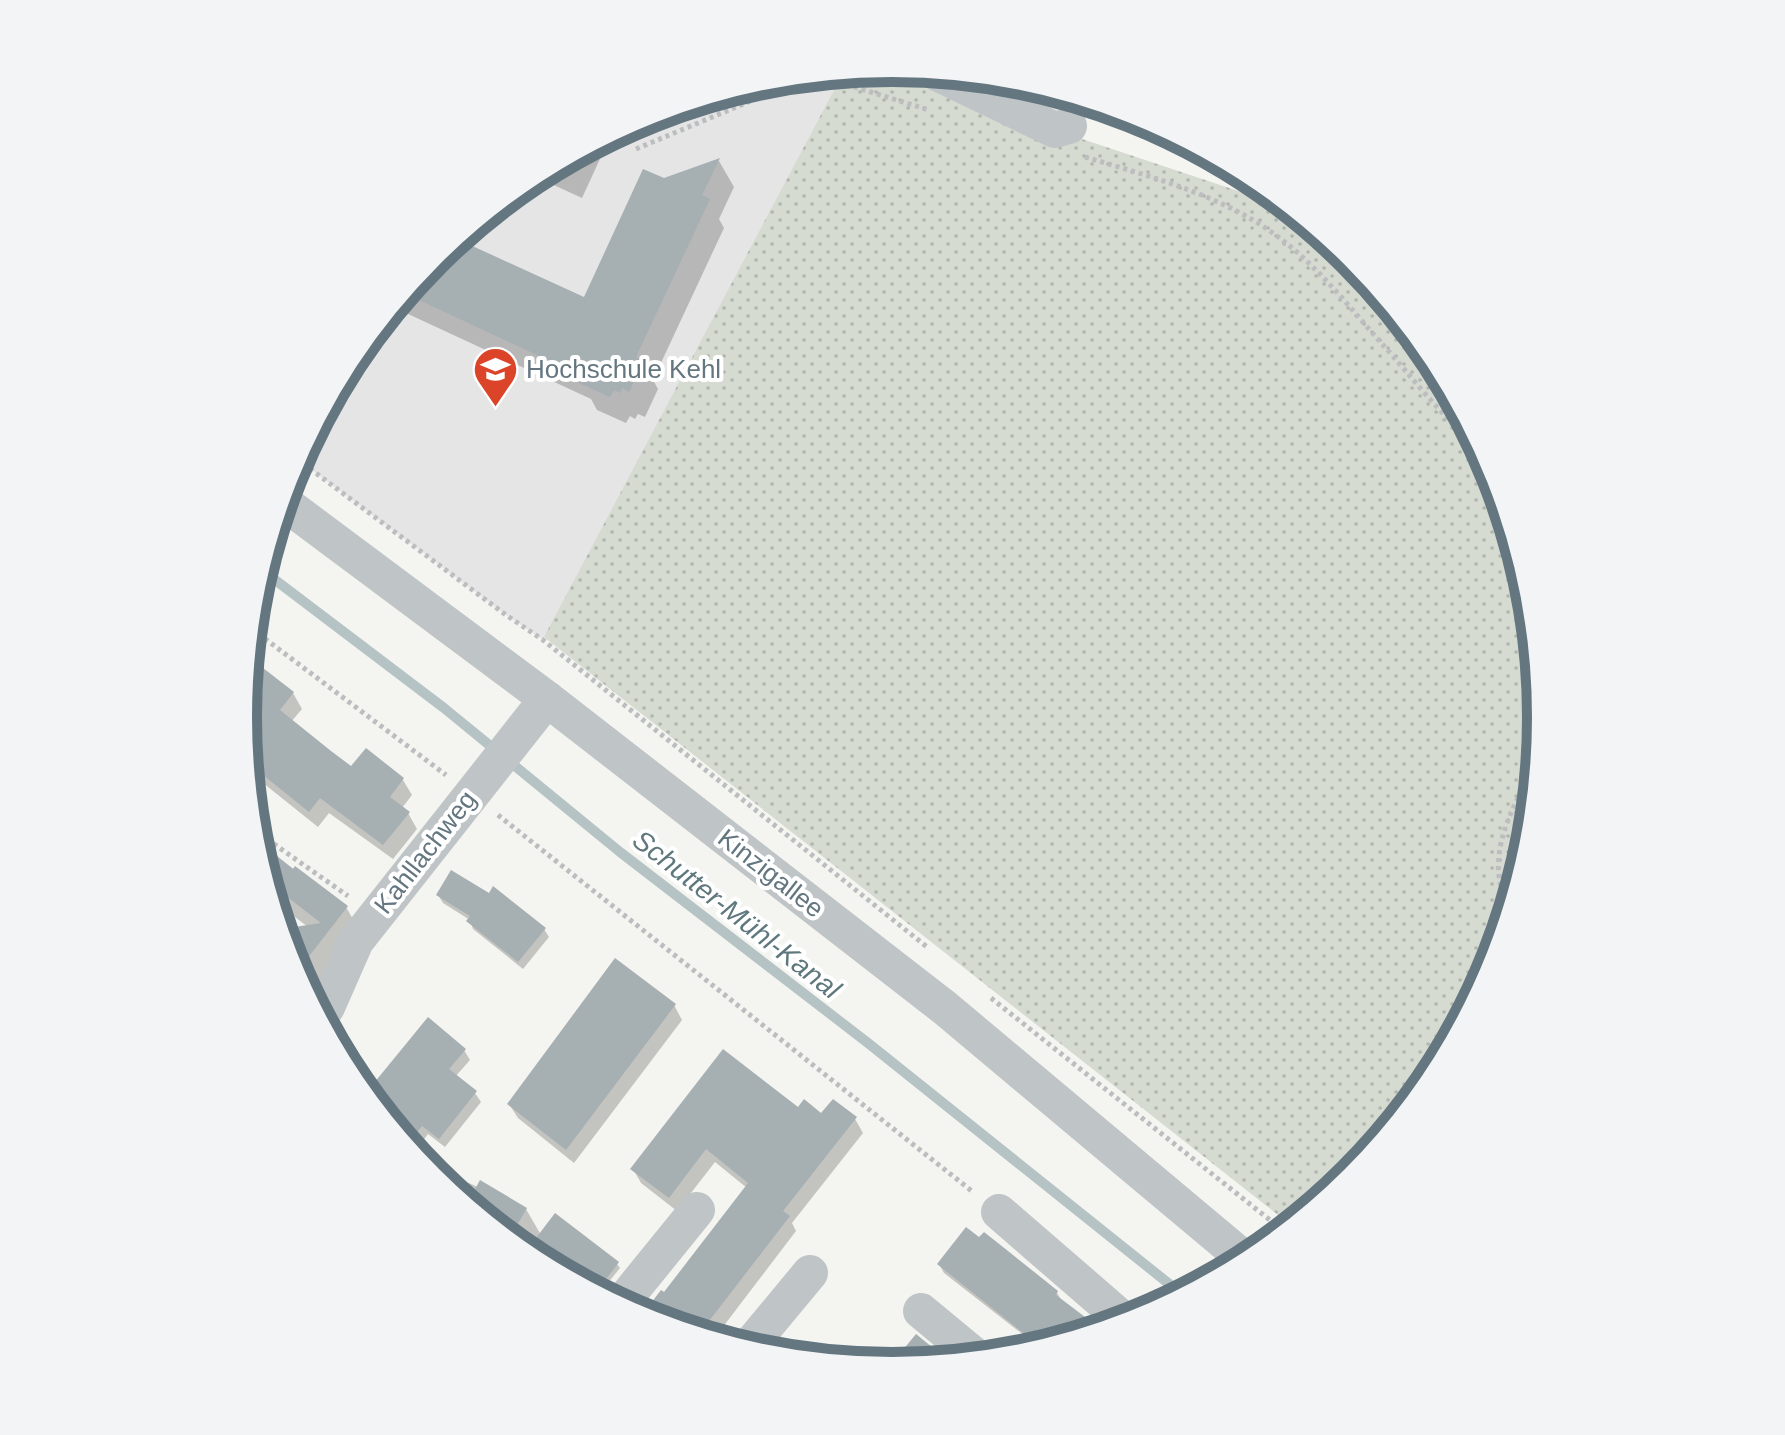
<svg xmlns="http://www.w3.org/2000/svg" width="1785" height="1435" font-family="Arial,sans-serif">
<defs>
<pattern id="grass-dots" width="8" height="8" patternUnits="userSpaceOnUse" patternTransform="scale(2)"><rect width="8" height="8" fill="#d6dbd1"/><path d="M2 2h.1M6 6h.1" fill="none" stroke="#b1b6af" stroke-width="1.8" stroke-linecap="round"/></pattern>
</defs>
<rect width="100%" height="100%" fill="#f4f4f0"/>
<!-- built -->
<g fill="#e4e5e4">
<polygon points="935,72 1020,81 1070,96 1055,130"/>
<polygon points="843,73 543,640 506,615 297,459 353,356 434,258 532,177 644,117 766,80"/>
</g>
<!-- grass -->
<polygon fill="url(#grass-dots)" points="893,68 921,71 1055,130 1292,209 1352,259 1433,357 1493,469 1530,591 1542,718 1535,791 1509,843 1508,865 1515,892 1492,966 1432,1079 1351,1177 1292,1226 544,637 843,73"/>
<!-- shadow -->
<g fill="#0003">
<polygon points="611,135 582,198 534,176"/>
<polygon points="719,161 734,187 719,219 724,228 653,380 658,389 645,417 638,414 635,419 630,416 626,423 597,410 591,399 393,307 434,258 455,240 585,300 664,180"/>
<polygon points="255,664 293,693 302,709 291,722 351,769 366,750 403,780 412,795 402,808 408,813 417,829 393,859 329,813 318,827 248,771 243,717 247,674"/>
<polygon points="255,841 346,907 362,935 311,1001 292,966 282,931 308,927 295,917 280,889 286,881 267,883"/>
<polygon points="438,895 544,929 549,937 523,969 473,929 470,920 443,903"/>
<polygon points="674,1005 682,1020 574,1163 518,1118 509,1104"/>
<polygon points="464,1050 470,1060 455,1077 475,1093 481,1102 445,1147 428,1134 414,1153 366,1095"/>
<polygon points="798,1109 821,1115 855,1119 863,1133 792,1223 796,1231 716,1336 723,1342 643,1317 664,1295 747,1188 715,1162 677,1211 641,1183 633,1169"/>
<polygon points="469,1183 526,1209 541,1235 617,1264 620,1268 603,1289 541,1242 538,1236 527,1254 457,1196"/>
<polygon points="939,1264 1057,1293 1062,1301 1088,1322 1092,1330 1090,1333 1037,1349 1039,1347 944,1273"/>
<polygon points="798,1348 803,1358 774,1355"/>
</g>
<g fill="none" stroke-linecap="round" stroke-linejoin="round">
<!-- stream -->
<polyline stroke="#b5c3c5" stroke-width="10" points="262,570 444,708 620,852 868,1043 1183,1295"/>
</g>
<!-- building -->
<g fill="#a6afb2">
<polygon points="720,158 702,195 710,199 636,357 644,360 629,392 622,388 620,393 614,390 610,397 579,383 582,376 404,293 434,258 457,239 584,297 643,169 664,178"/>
<polygon points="249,657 294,692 280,710 331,751 351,766 366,748 404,778 390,797 410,812 383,845 320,798 309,812 248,763 243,717"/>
<polygon points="255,838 293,869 295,866 348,906 296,973 281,929 321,923 268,882"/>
<polygon points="451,870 489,893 493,886 546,928 518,962 466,921 470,916 436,895"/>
<polygon points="615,958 676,1004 566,1150 507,1104"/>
<polygon points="428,1017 466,1049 449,1069 477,1091 439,1139 422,1126 407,1145 365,1094"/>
<polygon points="723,1049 798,1107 804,1099 821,1113 833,1099 857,1117 783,1211 790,1216 699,1334 641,1316 661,1290 664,1292 748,1183 706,1149 669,1198 630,1169"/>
<polygon points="480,1180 527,1208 509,1239 467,1204"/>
<polygon points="555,1213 619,1262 600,1287 536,1238"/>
<polygon points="966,1227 979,1237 984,1232 1003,1247 1058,1291 1056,1295 1089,1320 1076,1337 1042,1348 937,1264"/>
<polygon points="916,1334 949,1361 889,1367"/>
</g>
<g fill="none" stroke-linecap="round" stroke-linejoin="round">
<!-- path -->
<g stroke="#bbbdbf" stroke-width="5" stroke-dasharray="4 4" stroke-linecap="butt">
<polyline points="823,75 835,80"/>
<polyline points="636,149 791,84 835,81 929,110"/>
<path d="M 1085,157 C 1152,177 1225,196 1281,239 C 1320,269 1351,309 1383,345 C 1409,373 1450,428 1481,447"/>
<polyline points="297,459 506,615 543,640 927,947"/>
<polyline points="252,629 446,775"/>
<polyline points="498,815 973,1192"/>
<polyline points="254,830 348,896"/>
<polyline points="261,863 277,845"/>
<path d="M 1510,908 C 1480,858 1515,804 1538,759"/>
<polyline points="991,998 1285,1232"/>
</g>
<!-- minor -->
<g stroke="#bfc4c6" stroke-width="36">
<polyline points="935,72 1055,130 1069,126"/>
<polyline points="283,502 547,699 945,1008 1247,1261"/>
<polyline points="320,1017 327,1007 356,941 547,699"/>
<polyline points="999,1212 1126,1322"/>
<polyline points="620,1305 697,1210"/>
<polyline points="921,1311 979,1359"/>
<polyline points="747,1349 810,1273"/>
</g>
</g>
<!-- icons -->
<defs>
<symbol id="university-pin" viewBox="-11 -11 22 30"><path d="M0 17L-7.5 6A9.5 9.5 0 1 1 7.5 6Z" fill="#db4429" stroke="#fff"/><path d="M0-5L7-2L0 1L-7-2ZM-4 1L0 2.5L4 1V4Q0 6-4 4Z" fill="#fff"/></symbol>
</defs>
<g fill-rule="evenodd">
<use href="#university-pin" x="470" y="344" width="51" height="69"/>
</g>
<g text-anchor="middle" stroke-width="8" stroke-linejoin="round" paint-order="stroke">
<!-- poi labels -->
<g font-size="26" fill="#647680" stroke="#fff" text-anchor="start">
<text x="526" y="378">Hochschule Kehl</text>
</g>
<!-- street labels -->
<g font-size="26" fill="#647680" stroke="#fff">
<text transform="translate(425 852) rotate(-52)" y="9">Kahllachweg</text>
<text transform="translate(771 873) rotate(38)" y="9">Kinzigallee</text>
</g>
<!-- water labels -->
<g font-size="28" font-style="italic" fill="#5f787e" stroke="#fff">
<text transform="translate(737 914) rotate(38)" y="10">Schutter-Mühl-Kanal</text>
</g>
</g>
<!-- crop -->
<path d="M0 0H1785V1435H0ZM257 717a635 635 0 1 1 1270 0a635 635 0 1 1-1270 0Z" fill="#f3f4f5" fill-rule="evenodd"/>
<path fill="none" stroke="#647680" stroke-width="10" d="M257 717a635 635 0 1 1 1270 0a635 635 0 1 1-1270 0Z"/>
</svg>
